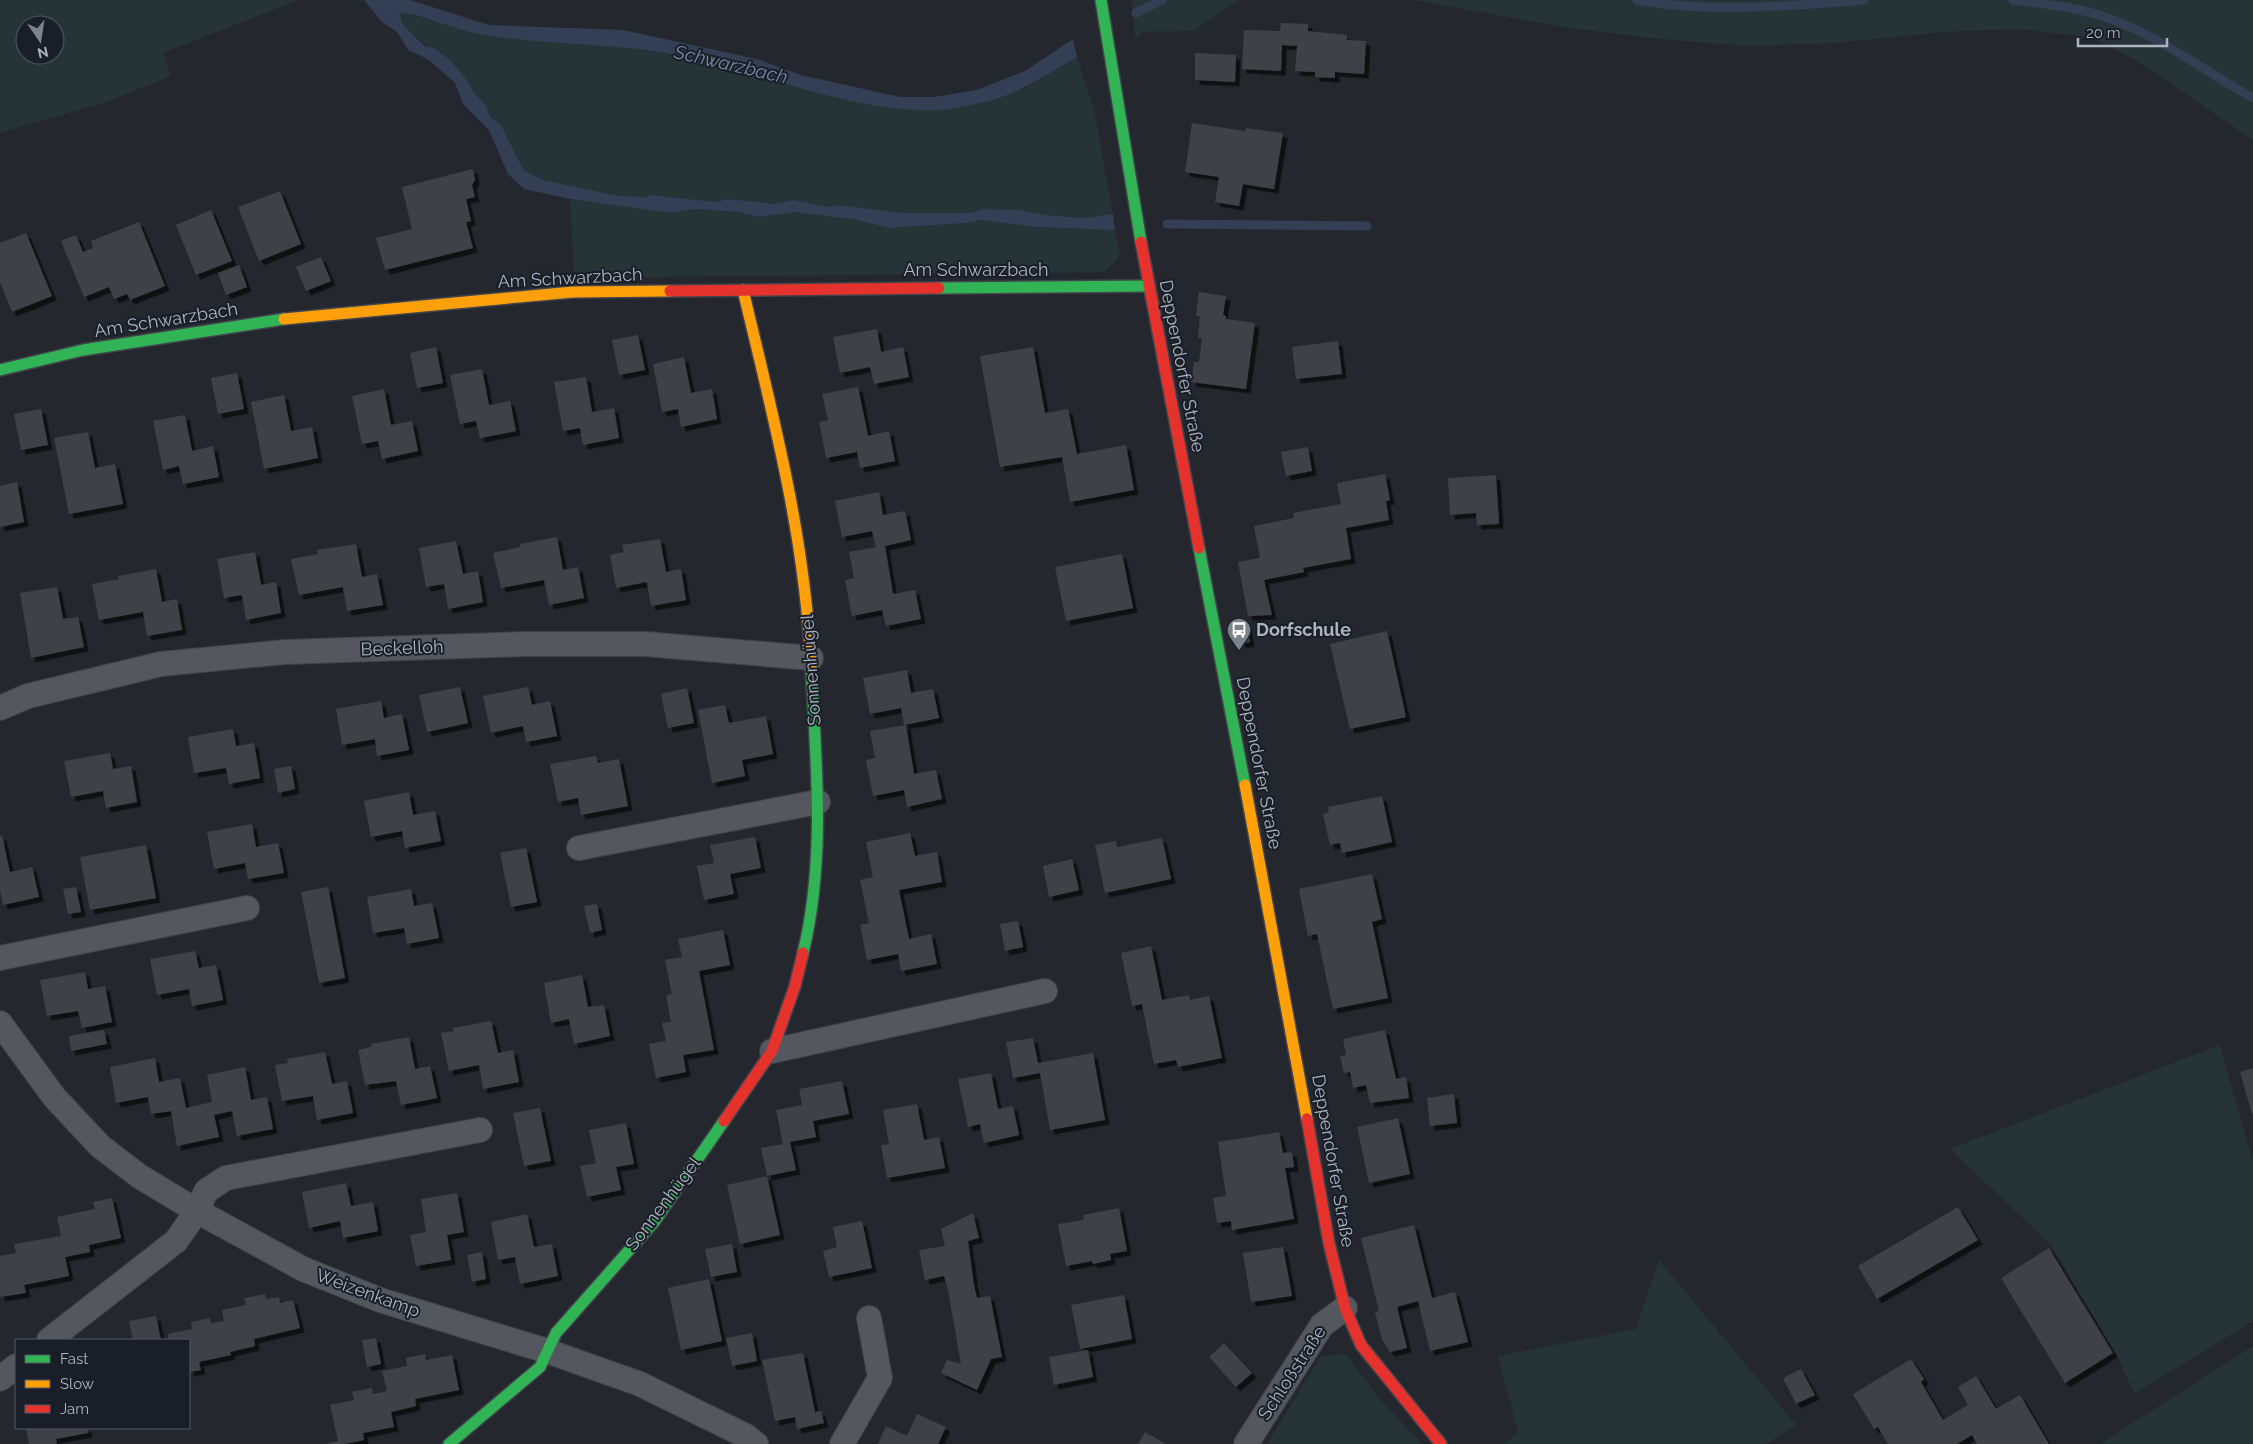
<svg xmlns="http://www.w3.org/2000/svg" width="2253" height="1444" font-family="Raleway,sans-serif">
<defs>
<filter id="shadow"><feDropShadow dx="4.5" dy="4.5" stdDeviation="0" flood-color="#0009"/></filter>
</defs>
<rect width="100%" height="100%" fill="#25272e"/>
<!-- green -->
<g fill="#263437" fill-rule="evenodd">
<path d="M 0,0 L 298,0 L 163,53 L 171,76 L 106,102 L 0,133 ZM 25,25 L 55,25 L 55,55 L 25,55 Z"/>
<polygon points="1132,0 1239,0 1193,31 1144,32 1135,38"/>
<polygon points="1412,0 2253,0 2253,140 2136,60 2090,37 2016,29 1946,32 1833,43 1748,46 1659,39 1569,28"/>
<polygon points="399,11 482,35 623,47 682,56 753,74 795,87 884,106 919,110 949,109 994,99 1027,87 1077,57 1094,109 1113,214 1084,218 1045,215 1019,210 984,209 970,213 905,213 837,205 829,207 793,200 775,204 728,199 716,202 619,196 543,180 524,171 501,125 490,117 486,105 475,94 467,80 403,25"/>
<polygon points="570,199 670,213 695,209 737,212 760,217 795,212 857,220 889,228 967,223 981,220 1035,227 1107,229 1115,230 1120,255 1105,272 574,278"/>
<polygon points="2220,1045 2253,1161 2253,1321 2134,1394 2117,1355 2051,1245 1950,1149"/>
<polygon points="1659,1260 1796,1425 1766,1444 1503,1444 1518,1433 1498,1356 1636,1329"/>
<polygon points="2253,1346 2253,1444 2100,1444"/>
<polygon points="1346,1354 1378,1397 1422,1444 1267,1444 1321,1356"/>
</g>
<!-- water -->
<path fill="#343e54" d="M 364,0 L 410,0 L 489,25 L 623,30 L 757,59 L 801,75 L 900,97 L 934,97 L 976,90 L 1025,71 L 1073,39 L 1077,57 C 1050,73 1023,91 993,100 C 969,106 942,112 918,110 C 837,106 761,73 682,56 C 617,43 549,45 483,35 C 455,30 427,16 399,12 L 403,25 L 426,47 L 434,48 L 450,60 L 467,80 L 475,94 L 486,105 L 490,117 L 501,125 L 524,171 L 543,180 L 619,196 L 646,197 L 649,195 L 716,202 L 728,199 L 775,204 L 793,200 L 829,207 L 837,205 L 905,213 L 970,213 L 984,209 L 1019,210 L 1046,215 L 1084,218 L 1113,214 L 1115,230 L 1035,227 L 981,220 L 967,223 L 889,228 L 857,220 L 795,212 L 760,217 L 737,212 L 695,209 L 670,213 L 570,199 L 524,189 L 508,174 L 489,130 L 463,104 L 455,83 L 429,60 L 408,50 L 398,33 L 381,21 Z"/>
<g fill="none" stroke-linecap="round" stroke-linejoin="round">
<!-- stream -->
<g stroke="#343e54" stroke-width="9">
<path d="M 1637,0 C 1704,13 1795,6 1864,0"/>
<path d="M 2013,0 C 2045,4 2077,7 2108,18 C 2155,34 2208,73 2253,98"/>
<polyline points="1136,13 1162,0"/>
<polyline points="1167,224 1367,226"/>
</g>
</g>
<!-- building -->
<g fill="#3f4147" filter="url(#shadow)">
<polygon points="1281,23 1308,24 1308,31 1347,35 1347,40 1366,41 1364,74 1335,72 1335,78 1315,77 1315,72 1295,71 1297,46 1282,45 1281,71 1242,69 1244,30 1280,31"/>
<polygon points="1195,53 1236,55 1235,82 1195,80"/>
<polygon points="1192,123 1245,131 1246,128 1283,133 1274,189 1243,184 1239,206 1215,202 1219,177 1185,172"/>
<polygon points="473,169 475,180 472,185 475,197 466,199 471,221 466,222 473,248 385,270 376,238 412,229 402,187"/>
<polygon points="280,191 301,244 259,261 238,207"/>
<polygon points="211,210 232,261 196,275 176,225"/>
<polygon points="139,222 165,286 130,300 127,294 114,299 109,287 84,297 61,241 76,235 83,252 93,248 91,241"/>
<polygon points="26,233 52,296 12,312 0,282 0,243"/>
<polygon points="321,257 331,281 306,291 296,267"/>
<polygon points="239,265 247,287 226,295 218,273"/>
<polygon points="1199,292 1226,296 1223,315 1226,316 1226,319 1255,323 1246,389 1191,382 1194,362 1199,362 1202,338 1198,338 1200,316 1196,316"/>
<polygon points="877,329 881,352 903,347 909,377 874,384 870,367 840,373 833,337"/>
<polygon points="638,335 645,370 619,375 612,340"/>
<polygon points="1338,341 1342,374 1296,379 1292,347"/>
<polygon points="436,347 443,383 417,388 410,353"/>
<polygon points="1033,347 1045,413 1068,409 1077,454 1126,445 1134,490 1070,502 1062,457 1000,467 980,356"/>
<polygon points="684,357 691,393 712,389 717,419 681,427 678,409 662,412 653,364"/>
<polygon points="482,369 489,405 510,401 516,431 480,438 476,421 460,424 450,375"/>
<polygon points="237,373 244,409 218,414 211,378"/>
<polygon points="586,377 592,412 614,408 619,438 583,445 580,428 563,431 554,382"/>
<polygon points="858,387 868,436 889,431 895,461 860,468 857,452 826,458 819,422 828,420 822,394"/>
<polygon points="384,389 391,425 412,421 418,451 382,459 378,441 362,444 352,396"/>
<polygon points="284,395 291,431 312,427 318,458 264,469 251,402"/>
<polygon points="41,409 48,445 21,450 14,414"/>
<polygon points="185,415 192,451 213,446 219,477 183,484 179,466 163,470 153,421"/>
<polygon points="88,432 95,468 115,464 123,504 69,514 54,438"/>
<polygon points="1308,447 1312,471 1286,476 1281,452"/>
<polygon points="1385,474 1390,500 1386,501 1389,520 1346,528 1351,559 1303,568 1304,572 1264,580 1272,615 1248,616 1238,562 1260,558 1254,526 1294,518 1293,513 1341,504 1337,483"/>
<polygon points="1496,475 1499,524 1477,525 1476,513 1450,515 1448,478"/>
<polygon points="17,482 24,522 0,527 0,486"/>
<polygon points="879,492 883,515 905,511 911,540 885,546 893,594 915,590 921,619 886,626 882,610 852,616 845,580 854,578 849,552 876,547 872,531 842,537 835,501"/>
<polygon points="557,537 563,570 578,567 584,598 549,605 544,580 501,588 493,553 520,547 520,544"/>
<polygon points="660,539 666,572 681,569 686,600 651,606 647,582 616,588 610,555 624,552 622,545"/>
<polygon points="456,541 463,574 478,571 483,602 448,609 444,584 426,587 419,548"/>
<polygon points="356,544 362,577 377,574 383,605 347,611 343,587 299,595 291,559 318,554 317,550"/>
<polygon points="255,552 261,585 276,582 281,613 246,620 242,595 224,598 217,559"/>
<polygon points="1122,554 1133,608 1066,621 1055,567"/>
<polygon points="156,569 162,602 177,599 182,630 147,636 143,612 99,620 92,584 119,579 118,576"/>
<polygon points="57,587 63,619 78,617 84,647 31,658 20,593"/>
<polygon points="1247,626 1250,642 1241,644 1238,628"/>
<polygon points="1387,631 1406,717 1350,729 1330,644"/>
<polygon points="907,670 911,693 933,689 939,718 904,725 901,708 870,714 863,678"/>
<polygon points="460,687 468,723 427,732 419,695"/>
<polygon points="528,687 532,705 550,701 557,736 526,742 523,726 491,733 483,696"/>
<polygon points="687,688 694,723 668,728 661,694"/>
<polygon points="381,701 384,718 402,714 409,750 377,756 375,739 342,745 336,709"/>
<polygon points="725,705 729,723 766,716 773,754 742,760 745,776 712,783 698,710"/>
<polygon points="906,725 914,774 936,770 942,799 907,807 904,790 873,796 866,760 875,758 870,731"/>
<polygon points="233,729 236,746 254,743 260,778 229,784 226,768 194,773 188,737"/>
<polygon points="110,753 113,769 131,766 137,802 106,808 103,791 71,797 64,761"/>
<polygon points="596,756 598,763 619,759 628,806 581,815 578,798 558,802 550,764"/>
<polygon points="291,766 295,789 278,793 274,769"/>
<polygon points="409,792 413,815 435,811 441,841 405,848 402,831 371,837 364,801"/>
<polygon points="1382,796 1392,842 1342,853 1340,843 1330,845 1323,814 1329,812 1328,807"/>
<polygon points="252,824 256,847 278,843 284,873 248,879 245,863 214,869 207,832"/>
<polygon points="910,833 915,856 937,852 942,882 899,890 909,939 931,934 937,964 901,971 898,954 867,960 860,925 869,923 860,880 873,877 866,842"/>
<polygon points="0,836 2,836 10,872 32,867 39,897 3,905 0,890"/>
<polygon points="755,837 761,868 730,874 734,894 704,900 697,866 714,863 710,845"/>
<polygon points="1162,838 1171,879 1105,893 1095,845 1116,841 1117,847"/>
<polygon points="146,845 156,898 90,910 80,857"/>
<polygon points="526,848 537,902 511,907 500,853"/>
<polygon points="1072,859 1079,890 1049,897 1043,866"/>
<polygon points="1372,874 1382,919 1372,922 1388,998 1333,1009 1317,934 1308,936 1299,889"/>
<polygon points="76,887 81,912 68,914 63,889"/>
<polygon points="328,887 345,978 319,983 301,892"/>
<polygon points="411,889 414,906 432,903 439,938 407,944 404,928 373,933 367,897"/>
<polygon points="597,904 602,930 590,933 584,906"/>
<polygon points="1018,921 1023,947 1005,951 1000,924"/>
<polygon points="723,930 730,965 699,971 714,1050 683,1055 686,1072 656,1078 649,1044 666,1041 662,1023 671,1022 666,995 672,994 665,960 682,957 678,939"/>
<polygon points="1151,946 1162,1000 1189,995 1190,1000 1209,996 1222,1058 1178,1067 1176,1060 1154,1064 1142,1004 1132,1006 1121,953"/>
<polygon points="195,951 199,968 216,965 223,1000 192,1006 189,989 157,995 150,959"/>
<polygon points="85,972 88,989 105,986 112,1022 82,1028 78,1011 47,1016 40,980"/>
<polygon points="582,975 588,1007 604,1005 610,1036 574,1044 569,1019 551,1023 544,983"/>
<polygon points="491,1021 498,1053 513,1050 519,1082 483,1089 479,1065 449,1071 441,1033 454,1031 453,1028"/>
<polygon points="104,1030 107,1044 71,1051 69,1036"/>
<polygon points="1385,1030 1396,1079 1406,1077 1409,1098 1370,1103 1366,1085 1353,1088 1350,1072 1344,1073 1340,1056 1346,1055 1343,1039"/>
<polygon points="409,1037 415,1069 430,1066 437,1098 401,1105 396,1081 365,1085 358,1050 371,1047 371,1044"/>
<polygon points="1033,1038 1038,1063 1093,1053 1105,1120 1050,1130 1040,1073 1013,1078 1006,1042"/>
<polygon points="325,1052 332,1084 347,1081 353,1113 317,1120 313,1096 282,1101 275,1065 288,1063 287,1059"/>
<polygon points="155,1058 159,1082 180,1078 186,1108 212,1102 207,1075 245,1067 251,1100 267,1097 273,1129 237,1136 232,1111 214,1115 219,1137 177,1146 171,1111 151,1114 148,1097 116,1103 110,1067"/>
<polygon points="2253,1068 2253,1114 2252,1114 2240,1072"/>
<polygon points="991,1073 998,1109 1013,1106 1019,1135 984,1143 980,1124 968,1127 958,1079"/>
<polygon points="842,1081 849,1114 813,1121 816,1137 790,1142 796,1170 767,1176 761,1148 783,1144 776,1110 802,1105 799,1089"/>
<polygon points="1454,1094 1457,1123 1430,1126 1427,1098"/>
<polygon points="917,1104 924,1140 939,1137 945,1168 887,1178 881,1145 889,1144 883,1110"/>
<polygon points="540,1108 551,1161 524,1166 513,1113"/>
<polygon points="1398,1118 1410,1174 1369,1183 1357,1127"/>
<polygon points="626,1123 634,1164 616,1167 621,1190 587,1197 580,1166 596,1163 589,1130"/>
<polygon points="1279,1132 1283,1153 1292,1152 1294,1167 1285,1168 1294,1219 1232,1230 1231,1221 1217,1223 1213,1198 1226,1196 1218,1142"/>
<polygon points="767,1176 780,1235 740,1244 727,1185"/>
<polygon points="346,1183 351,1206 373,1202 378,1231 343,1238 340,1221 309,1228 302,1192"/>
<polygon points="457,1193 464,1232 447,1235 451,1260 416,1266 410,1235 426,1232 421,1199"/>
<polygon points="112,1198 121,1238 89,1245 90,1252 65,1257 69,1276 24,1285 26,1293 0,1297 0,1256 16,1253 14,1244 61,1236 57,1217 95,1209 93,1202"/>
<polygon points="1958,1207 1978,1240 1877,1299 1858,1266"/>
<polygon points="1119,1208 1127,1251 1110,1254 1111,1260 1093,1264 1092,1261 1066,1266 1058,1224 1084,1220 1083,1215"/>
<polygon points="973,1213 979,1238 968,1241 974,1285 977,1298 990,1296 1002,1357 991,1359 977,1390 941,1373 947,1360 961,1364 948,1290 944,1276 925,1280 919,1250 945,1246 941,1229"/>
<polygon points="527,1214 534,1247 552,1244 558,1276 520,1284 515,1257 498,1260 491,1222"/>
<polygon points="862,1221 872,1268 829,1277 823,1251 837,1247 833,1227"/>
<polygon points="1414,1225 1432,1298 1455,1292 1468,1342 1430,1351 1418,1301 1397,1307 1407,1348 1390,1352 1382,1340 1375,1312 1379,1311 1361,1238"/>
<polygon points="732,1244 737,1272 711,1277 705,1249"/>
<polygon points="1283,1247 1292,1296 1251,1302 1243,1253"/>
<polygon points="2049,1248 2113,1353 2065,1383 2001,1278"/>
<polygon points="482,1252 486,1279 472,1282 467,1255"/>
<polygon points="709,1279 722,1341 681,1350 668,1288"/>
<polygon points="265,1294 266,1299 279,1297 280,1303 293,1300 300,1328 254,1339 255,1346 230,1352 231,1355 199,1362 201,1370 189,1372 189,1340 169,1340 168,1334 192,1329 191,1322 210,1318 211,1323 224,1321 222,1310 246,1305 244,1298"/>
<polygon points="1124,1295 1132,1339 1080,1349 1071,1305"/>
<polygon points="156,1316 161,1340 133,1340 129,1321"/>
<polygon points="752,1333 757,1361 732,1366 726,1338"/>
<polygon points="376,1338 381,1364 367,1367 362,1340"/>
<polygon points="1224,1343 1252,1373 1236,1387 1209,1357"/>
<polygon points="1088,1350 1093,1377 1054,1385 1049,1357"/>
<polygon points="803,1353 815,1412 821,1411 824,1423 797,1429 795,1417 775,1421 762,1360"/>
<polygon points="425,1354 426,1360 452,1355 459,1390 415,1399 416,1406 391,1412 394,1427 363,1433 364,1440 345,1444 325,1444 338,1441 330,1405 354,1400 352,1392 372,1388 373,1394 387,1391 382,1371 407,1366 406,1358"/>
<polygon points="1911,1359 1924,1379 1921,1382 1943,1420 1968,1405 1958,1387 1976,1376 1996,1409 2020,1395 2049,1444 1977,1444 1972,1435 1957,1444 1888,1444 1878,1427 1874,1429 1853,1394"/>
<polygon points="1801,1369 1815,1395 1796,1404 1783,1378"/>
<polygon points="917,1414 946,1427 938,1444 878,1444 886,1426 907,1436"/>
<polygon points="26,1428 87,1428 88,1433 56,1439 57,1444 29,1444"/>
<polygon points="1145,1432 1166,1444 1138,1444"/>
</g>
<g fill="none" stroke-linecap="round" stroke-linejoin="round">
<defs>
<g id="street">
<polyline points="0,708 28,696 161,664 285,652 526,644 645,644 811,658"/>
<polyline points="579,848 818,802"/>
<polyline points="0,958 247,908"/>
<polyline points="0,1023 55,1098 100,1146 139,1176 197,1211 303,1269 380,1300 547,1351 640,1384 746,1436 756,1444"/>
<polyline points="772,1051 1045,991"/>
<polyline points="49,1340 176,1241 197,1211 206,1191 226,1178 480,1130"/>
<polyline points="0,1379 16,1366"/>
<polyline points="842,1444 880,1378 869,1318"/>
<polyline points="1246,1444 1322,1325 1345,1308"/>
</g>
<g id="fast">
<polyline points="1101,0 1141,242"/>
<polyline points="939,288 1148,286"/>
<polyline points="0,370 83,350 284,319"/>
<polyline points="1199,548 1245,785"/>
<path d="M 803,953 C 826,859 816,761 811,665"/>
<polyline points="449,1444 540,1367 556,1333 654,1222 724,1121"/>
</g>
<g id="slow">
<path d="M 743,290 C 773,416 805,536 811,665"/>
<polyline points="284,319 573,292 670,291"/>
<polyline points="1245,785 1307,1119"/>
</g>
<g id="jam">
<polyline points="1141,242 1199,548"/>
<polyline points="670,291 939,288"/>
<polyline points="1307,1119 1329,1243 1345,1308 1361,1345 1441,1444"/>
<polyline points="724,1121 772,1051 795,986 803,953"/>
</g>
</defs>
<!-- street casing -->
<use href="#street" stroke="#404248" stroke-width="26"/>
<!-- fast casing -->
<use href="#fast" stroke="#42444b" stroke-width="14"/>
<!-- slow casing -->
<use href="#slow" stroke="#42444b" stroke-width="14"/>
<!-- jam casing -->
<use href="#jam" stroke="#42444b" stroke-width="14"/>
<!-- street -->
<use href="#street" stroke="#54575d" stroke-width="24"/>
<!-- fast -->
<use href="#fast" stroke="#30b455" stroke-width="11"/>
<!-- slow -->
<use href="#slow" stroke="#ff9f0a" stroke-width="11"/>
<!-- jam -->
<use href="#jam" stroke="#e5322d" stroke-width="11"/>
</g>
<!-- icons -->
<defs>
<symbol id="bus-pin" viewBox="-11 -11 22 30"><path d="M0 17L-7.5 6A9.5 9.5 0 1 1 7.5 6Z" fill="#7e828d" stroke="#191e28"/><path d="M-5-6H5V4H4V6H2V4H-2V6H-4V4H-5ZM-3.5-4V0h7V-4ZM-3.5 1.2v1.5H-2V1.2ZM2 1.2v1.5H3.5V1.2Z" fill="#fff"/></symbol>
</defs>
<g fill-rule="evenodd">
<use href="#bus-pin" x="1225" y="616" width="28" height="38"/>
</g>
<g text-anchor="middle" stroke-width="4" stroke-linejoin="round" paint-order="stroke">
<!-- street labels -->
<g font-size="18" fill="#aeb3c0" stroke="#191e28">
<text x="976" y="276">Am Schwarzbach</text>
<text transform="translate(570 278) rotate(-3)" y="6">Am Schwarzbach</text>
<text transform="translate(166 320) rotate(-9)" y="6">Am Schwarzbach</text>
<text transform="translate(1182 366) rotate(79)" y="6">Deppendorfer Straße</text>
<text transform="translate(402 648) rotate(-2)" y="6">Beckelloh</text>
<text transform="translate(811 670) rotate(-94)" y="6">Sonnenhügel</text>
<text transform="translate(1259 763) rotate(79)" y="6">Deppendorfer Straße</text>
<text transform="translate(1333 1161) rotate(80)" y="6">Deppendorfer Straße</text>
<text transform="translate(663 1204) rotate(-53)" y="6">Sonnenhügel</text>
<text transform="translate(368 1293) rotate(20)" y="6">Weizenkamp</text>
<text transform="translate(1292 1373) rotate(-57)" y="6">Schloßstraße</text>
</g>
<!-- poi labels -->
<g font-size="18" font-weight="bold" fill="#aeb3c0" stroke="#191e28" text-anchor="start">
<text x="1256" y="636">Dorfschule</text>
</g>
<!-- water labels -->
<g font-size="19" font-style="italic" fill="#7987a6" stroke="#191e28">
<text transform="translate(731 64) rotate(13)" y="7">Schwarzbach</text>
</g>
</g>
<!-- legend -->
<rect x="15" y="1339" width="175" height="90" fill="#191e28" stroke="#555a65"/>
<rect x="25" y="1355" width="25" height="8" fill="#30b455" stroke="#555a65"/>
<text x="60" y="1364" font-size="15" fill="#aeb3c0">Fast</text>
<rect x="25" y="1380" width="25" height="8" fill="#ff9f0a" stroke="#555a65"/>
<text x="60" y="1389" font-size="15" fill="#aeb3c0">Slow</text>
<rect x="25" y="1405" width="25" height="8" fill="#e5322d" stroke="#555a65"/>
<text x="60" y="1414" font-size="15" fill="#aeb3c0">Jam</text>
<!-- north arrow -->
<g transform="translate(40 40) rotate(167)"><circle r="24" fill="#191e28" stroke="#555a65"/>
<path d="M0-4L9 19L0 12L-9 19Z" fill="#7e828d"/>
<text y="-8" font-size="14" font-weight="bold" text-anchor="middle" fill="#aeb3c0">N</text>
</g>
<!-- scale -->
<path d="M2078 38v8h89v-8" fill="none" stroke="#aeb3c0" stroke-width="2.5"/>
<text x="2086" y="38" font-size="15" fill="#aeb3c0" stroke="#191e28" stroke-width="4" paint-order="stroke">20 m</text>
</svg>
